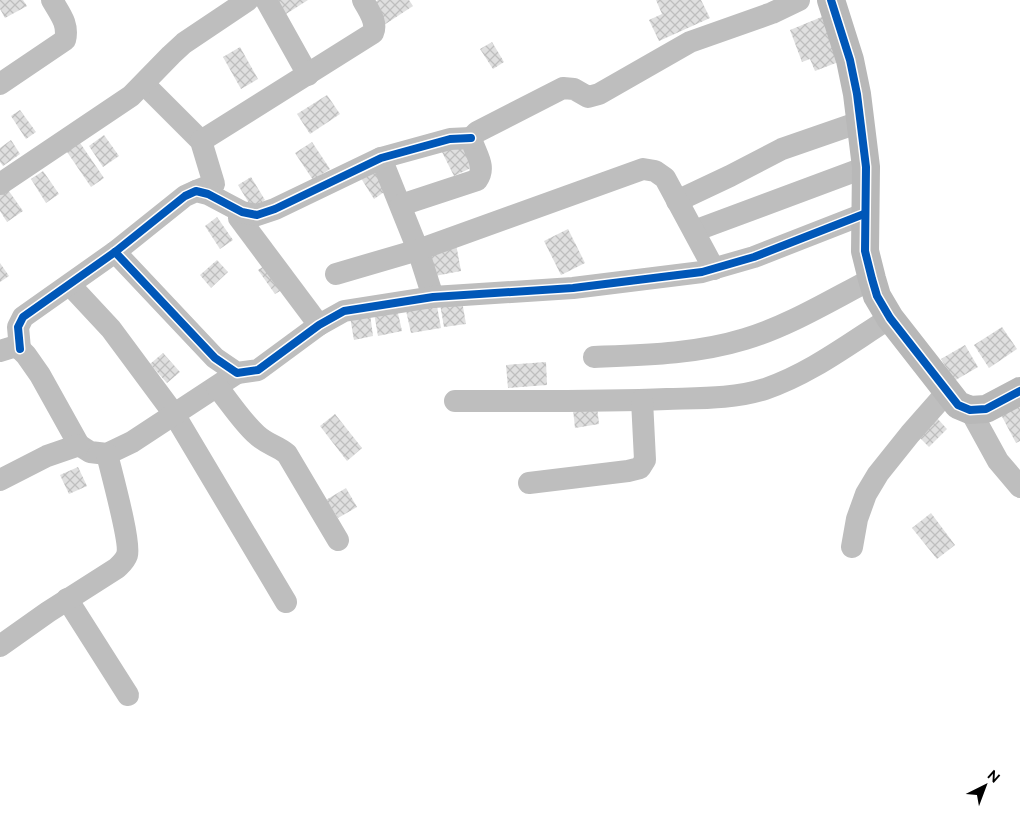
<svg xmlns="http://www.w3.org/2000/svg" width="1020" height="821" font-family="Raleway,sans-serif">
<defs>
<pattern id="building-cross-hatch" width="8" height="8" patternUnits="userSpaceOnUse" patternTransform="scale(1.25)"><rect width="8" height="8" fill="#dfdfdf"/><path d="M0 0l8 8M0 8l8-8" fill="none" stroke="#bebebe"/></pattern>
</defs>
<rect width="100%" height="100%" fill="#fff"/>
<!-- building -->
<g fill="url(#building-cross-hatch)">
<polygon points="0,0 23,0 27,6 5,18 0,9"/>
<polygon points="277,0 308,0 286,14"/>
<polygon points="378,0 409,0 413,6 384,25 371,4"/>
<polygon points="656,0 701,0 710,18 659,41 649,20 662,14"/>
<polygon points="824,16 841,61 815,71 810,59 802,62 790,30"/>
<polygon points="492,42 504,62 493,69 480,49"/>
<polygon points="240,47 258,79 241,89 223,57"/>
<polygon points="327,95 340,114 310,134 297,114"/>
<polygon points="20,110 36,132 26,139 11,116"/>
<polygon points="104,135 119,156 103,167 89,146"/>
<polygon points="76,137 104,178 91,187 63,146"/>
<polygon points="11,140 20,154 3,166 0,162 0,148"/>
<polygon points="312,142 330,169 313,180 295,153"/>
<polygon points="460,143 473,167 454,176 442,152"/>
<polygon points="374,165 390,188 374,199 359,175"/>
<polygon points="43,171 59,194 46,203 31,179"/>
<polygon points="251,177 265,200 252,208 238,185"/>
<polygon points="6,187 23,211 7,222 0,211 0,191"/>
<polygon points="217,217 233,240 220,249 205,226"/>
<polygon points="568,229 585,263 561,275 544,241"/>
<polygon points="456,244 461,271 435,276 429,249"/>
<polygon points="217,260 228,272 211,288 200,275"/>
<polygon points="270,262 287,287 275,294 258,270"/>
<polygon points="0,263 9,276 0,282"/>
<polygon points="436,301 441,328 411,333 405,306"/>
<polygon points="462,301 466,324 444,327 440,304"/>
<polygon points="397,309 402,331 378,336 374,313"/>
<polygon points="370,314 373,336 354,340 350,317"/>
<polygon points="1002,327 1017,349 989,368 974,345"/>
<polygon points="965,345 978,367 954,381 941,359"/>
<polygon points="163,353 180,372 167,383 150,364"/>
<polygon points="546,362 547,385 508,388 506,365"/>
<polygon points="1020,399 1020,441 1016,443 999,411"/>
<polygon points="597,406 599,424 575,428 573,409"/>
<polygon points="335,414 362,448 347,461 320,426"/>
<polygon points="935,416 947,429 929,447 916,434"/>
<polygon points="78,467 87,486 69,494 60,475"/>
<polygon points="346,488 357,507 338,518 326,500"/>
<polygon points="931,513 955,545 937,559 912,528"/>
</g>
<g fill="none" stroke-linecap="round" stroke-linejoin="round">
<!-- street -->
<g stroke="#bebebe" stroke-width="22">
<polyline points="266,0 308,75"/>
<path d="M 0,84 L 65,40 C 69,24 60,14 52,0"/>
<polyline points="150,90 201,141 214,184 196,191"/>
<path d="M 201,141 L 373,33 C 378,22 368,10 363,0"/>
<polyline points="381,158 418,250 433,297"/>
<polyline points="0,184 131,96 171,55 184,43 248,0"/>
<polyline points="677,201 730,176 782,149 860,122"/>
<path d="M 401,205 L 477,180 C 487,166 475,154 471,138 L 477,132 L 563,88 L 574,89 L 588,97 L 599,94 L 690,42 L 772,13 L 799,0"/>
<polyline points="239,218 319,325"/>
<polyline points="694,231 866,167"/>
<polyline points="115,252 215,358 237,373 258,370 319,325 344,311 433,297 573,288 702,272 754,257 864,214"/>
<polyline points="336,274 418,250 643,169 655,171 665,178 714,269"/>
<polyline points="70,285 111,329 174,414 286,602"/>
<polyline points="20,349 18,327 23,317 115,252 185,196 196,191 208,194 242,212 257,215 275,209 381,158 450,139 471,138"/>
<polyline points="0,351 13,347 20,349 26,355 40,375 79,445 90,452 107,454 132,442 237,373"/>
<path d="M 594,357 C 645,355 696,354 745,339 C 789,326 831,300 872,279"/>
<path d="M 217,387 C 229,401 243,423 257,435 C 266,444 278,446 287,454 L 338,540"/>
<path d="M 455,401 C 525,401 596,402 667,399 C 699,398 734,399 765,389 C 810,374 850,343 890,318"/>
<polyline points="970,410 998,461 1020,487"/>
<polyline points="0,480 47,456 79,445"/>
<polyline points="529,483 628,471 640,468 645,460 642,400"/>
<polyline points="852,547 857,519 866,494 878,474 910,434 947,392"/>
<polyline points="67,599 128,695"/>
<path d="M 0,646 L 48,612 L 117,568 C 121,564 125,561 127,555 C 131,543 111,471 107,454"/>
</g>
<!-- secondary -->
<polyline stroke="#b8b8b8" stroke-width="28" points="831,0 850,60 857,94 866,167 865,251 872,279 877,296 890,318 958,405 970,410 986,409 1020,391"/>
<defs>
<g id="cycleway">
<polyline points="831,0 850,60 857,94 866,167 865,251 872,279 877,296 890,318 958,405 970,410 986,409 1020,391"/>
<polyline points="115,252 215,358 237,373 258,370 319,325 344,311 433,297 573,288 702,272 754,257 864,214"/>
<polyline points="20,349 18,327 23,317 115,252 185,196 196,191 208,194 242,212 257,215 275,209 381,158 450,139 471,138"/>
</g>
</defs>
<!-- cycleway casing -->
<use href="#cycleway" stroke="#fff" stroke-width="11"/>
<!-- cycleway -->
<use href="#cycleway" stroke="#0057b8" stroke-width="8"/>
</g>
<!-- north arrow -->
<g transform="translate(985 786) rotate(42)" stroke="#ffffff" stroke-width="4" paint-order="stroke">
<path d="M0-4L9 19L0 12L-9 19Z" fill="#000000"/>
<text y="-8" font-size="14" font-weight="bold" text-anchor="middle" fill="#000000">N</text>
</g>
</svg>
